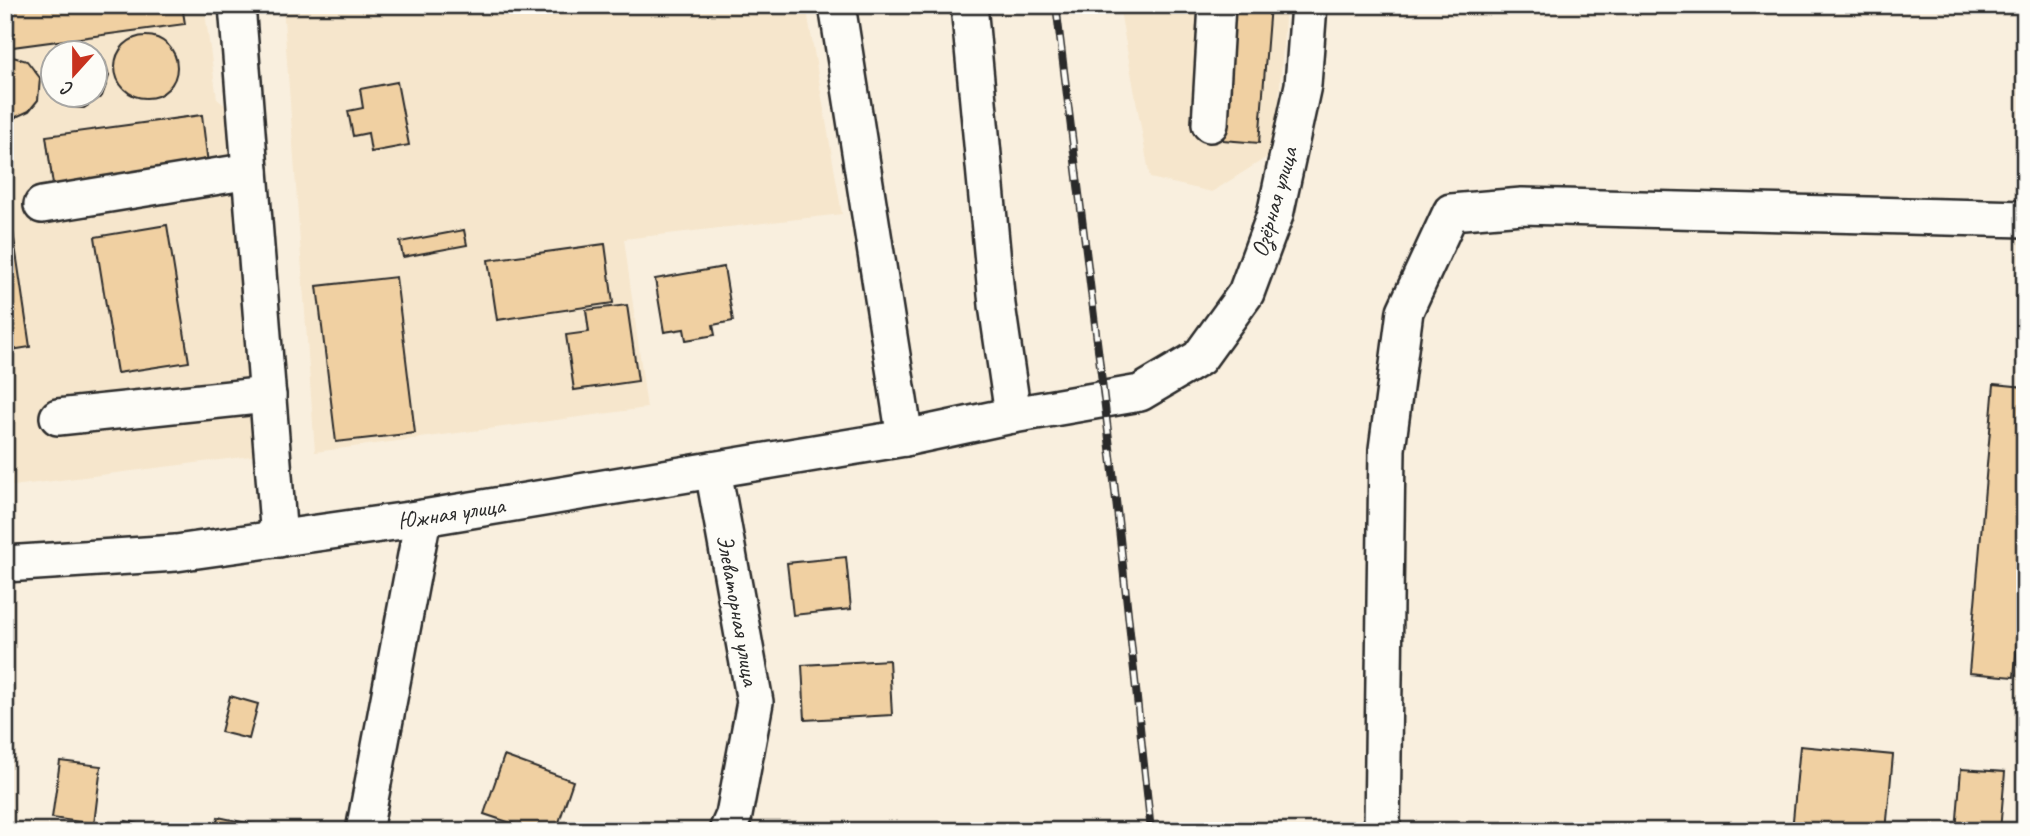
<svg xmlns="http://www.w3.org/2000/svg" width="2030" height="836" font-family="Caveat,sans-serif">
<rect width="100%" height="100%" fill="#f9efde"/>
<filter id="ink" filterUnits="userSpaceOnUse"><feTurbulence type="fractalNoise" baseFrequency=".0143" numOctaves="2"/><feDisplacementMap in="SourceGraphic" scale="14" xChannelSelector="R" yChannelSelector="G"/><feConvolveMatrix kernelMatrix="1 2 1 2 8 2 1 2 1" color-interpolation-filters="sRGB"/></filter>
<g filter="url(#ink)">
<!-- built -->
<g fill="#f6e6cc" fill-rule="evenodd">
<path d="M 5,5 L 204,5 L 217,99 L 232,111 L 259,455 L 5,487 ZM 52,52 L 94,52 L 94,94 L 52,94 Z"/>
<polygon points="283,5 806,5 842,214 624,239 647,408 315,452"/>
<polygon points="1119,5 1286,5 1275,152 1212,192 1150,178"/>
</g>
<!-- building -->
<g fill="#f0d0a2" stroke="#2b2b2b" stroke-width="2">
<polygon points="5,5 182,5 185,24 5,48"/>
<polygon points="1234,5 1270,5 1259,143 1223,140"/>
<circle cx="146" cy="67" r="31"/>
<polygon points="74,45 95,50 105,62 109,76 102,96 84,108 70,107 57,100 48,89 46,82 47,67 52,58 52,94 94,94 94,52 57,52"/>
<polygon points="6,55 27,61 40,78 38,100 29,111 16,117 5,117"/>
<polygon points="397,82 409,145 371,152 368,133 353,136 348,111 363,108 360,89"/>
<polygon points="202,115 208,164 53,185 46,136"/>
<polygon points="5,178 30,347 5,351"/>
<polygon points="167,225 189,362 117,373 95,237"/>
<polygon points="464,230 467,245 403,257 400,242"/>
<polygon points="605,244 613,303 497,320 488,260"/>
<polygon points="724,267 733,321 713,325 715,335 686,340 684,329 664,332 655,279"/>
<polygon points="396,277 415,433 336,442 317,286"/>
<polygon points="627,305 638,381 574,390 566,335 589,332 586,310"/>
<polygon points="1994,384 2025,387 2025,556 2014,677 1969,673"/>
<polygon points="846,557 851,609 793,615 787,563"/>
<polygon points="889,660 892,715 805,720 802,665"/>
<polygon points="230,696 258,704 249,739 221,732"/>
<polygon points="1800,746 1893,755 1886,831 1792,831"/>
<polygon points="504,756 573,781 556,831 522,831 523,827 484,814"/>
<polygon points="60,761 101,766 94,824 52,818"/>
<polygon points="1961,769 2005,772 2000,831 1956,831"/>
<polygon points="218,817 276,829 276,831 215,831"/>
<polygon points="126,821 160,829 159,831 124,831"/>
</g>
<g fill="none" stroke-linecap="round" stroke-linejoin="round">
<defs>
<g id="minor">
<polyline points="237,5 279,539"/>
<polyline points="837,5 905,438"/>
<polyline points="969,5 997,305 1013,415"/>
<polyline points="1210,124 1217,5"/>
<polyline points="42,205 250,171"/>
<polyline points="58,417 268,395"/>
<polyline points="713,470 755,702 734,815 727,831"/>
<polyline points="5,564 176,553 423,518 905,438 1013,415 1140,393 1199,358 1246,293 1275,215 1303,85 1309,5"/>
<polyline points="364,831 423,518"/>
<polyline points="1382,831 1387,449 1405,311 1451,212 1522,206 2025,219"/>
</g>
</defs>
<!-- minor casing -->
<use href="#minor" stroke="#2b2b2b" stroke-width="40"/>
<!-- minor -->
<use href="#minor" stroke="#fdfcf7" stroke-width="35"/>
<defs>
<polyline id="rail" points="1056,5 1113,472 1151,831"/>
</defs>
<!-- rail casing -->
<use href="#rail" stroke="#2b2b2b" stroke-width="8"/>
<!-- rail -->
<use href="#rail" stroke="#fdfcf7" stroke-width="5" stroke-dasharray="16" stroke-linecap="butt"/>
</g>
</g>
<g text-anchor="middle" stroke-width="6" stroke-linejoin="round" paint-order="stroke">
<!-- street labels -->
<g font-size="24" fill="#2b2b2b" stroke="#fdfcf7">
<text transform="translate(1274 202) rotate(-74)" y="8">Озёрная улица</text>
<text transform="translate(451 513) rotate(-9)" y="8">Южная улица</text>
<text transform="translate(738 610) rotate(80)" y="8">Элеваторная улица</text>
</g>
</g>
<!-- margin -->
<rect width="2030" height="836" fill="none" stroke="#fdfcf7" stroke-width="28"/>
<rect x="14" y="14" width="2002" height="808" fill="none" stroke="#2b2b2b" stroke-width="2.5" filter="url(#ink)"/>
<!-- north arrow -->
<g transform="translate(74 74) rotate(201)"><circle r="33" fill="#fdfcf7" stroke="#a9a8a5" stroke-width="2"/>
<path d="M0-5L12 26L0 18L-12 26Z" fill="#c8321e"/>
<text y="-10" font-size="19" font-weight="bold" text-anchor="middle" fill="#2b2b2b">С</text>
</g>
</svg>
